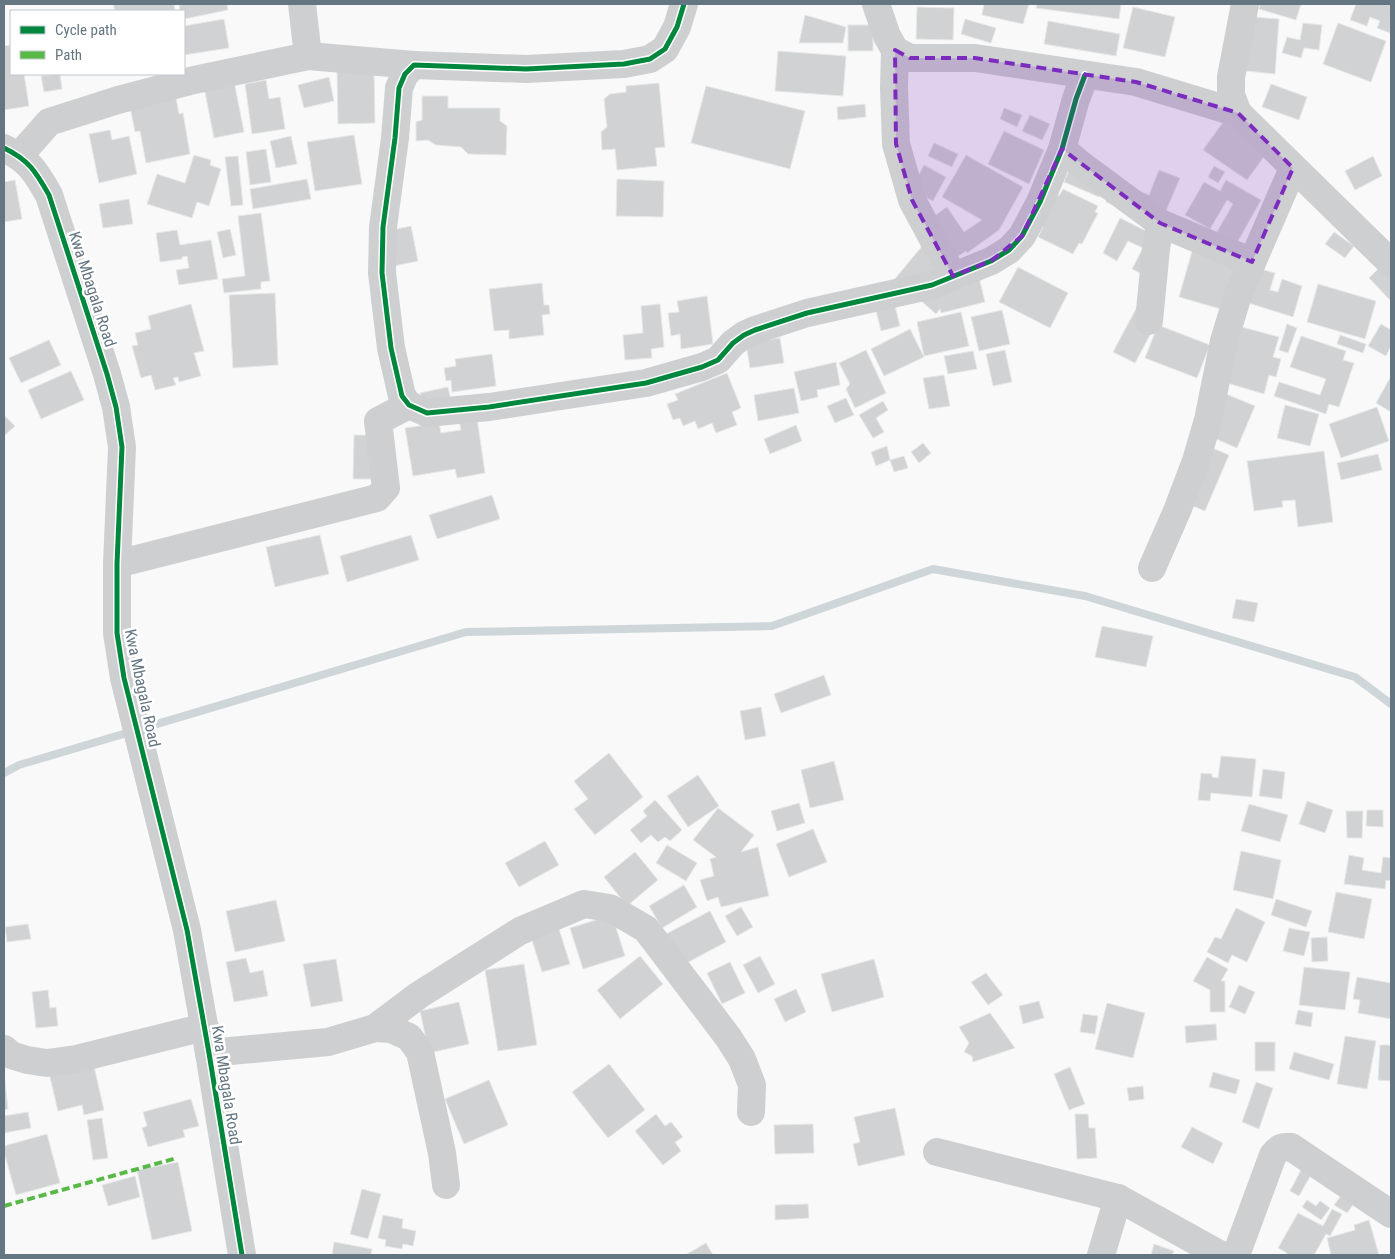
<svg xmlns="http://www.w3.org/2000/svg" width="1395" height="1259" font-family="'Roboto Condensed',sans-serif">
<rect width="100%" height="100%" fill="#f9f9f9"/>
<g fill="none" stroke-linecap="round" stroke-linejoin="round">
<!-- stream -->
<polyline stroke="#ced6d9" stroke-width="8" points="4,773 19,765 466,632 772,626 933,569 1085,596 1355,677 1391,704"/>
</g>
<!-- building -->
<g fill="#d0d2d3" stroke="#e8e8e8">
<polygon points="113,4 174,4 175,11 115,11"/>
<polygon points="179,4 227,4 228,10 184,19 184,11 180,11"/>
<polygon points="984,4 1029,4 1023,24 982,15"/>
<polygon points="1037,4 1121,4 1119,19 1036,8"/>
<polygon points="1260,4 1301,4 1296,20 1259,9"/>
<polygon points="1356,4 1391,4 1390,33 1377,28 1380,21 1370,17 1367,26 1350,20"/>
<polygon points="917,7 954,8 953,40 916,39"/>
<polygon points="1133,7 1175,17 1165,57 1123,48"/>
<polygon points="805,15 846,27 843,43 799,43"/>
<polygon points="1242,16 1279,19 1275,74 1237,70"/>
<polygon points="224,19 229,48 184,55 184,26"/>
<polygon points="965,19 996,28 991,43 961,34"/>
<polygon points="1048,21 1120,34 1116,56 1044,44"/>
<polygon points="1303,23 1322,25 1319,50 1304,48 1301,58 1282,53 1287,37 1300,40"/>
<polygon points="1338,23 1386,41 1371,82 1323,64"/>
<rect x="848" y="25" width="25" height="26"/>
<polygon points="11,45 11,74 24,74 29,106 4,110 4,46"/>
<polygon points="778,51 846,56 843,96 775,91"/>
<polygon points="337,70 374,70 375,123 338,124"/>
<polygon points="60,74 62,89 44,92 41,76"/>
<polygon points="233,76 244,132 214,138 203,82"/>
<polygon points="329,77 334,101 304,108 298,85"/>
<polygon points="266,80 269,99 280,97 285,129 252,134 245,84"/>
<polygon points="659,83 665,147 655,148 657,166 617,170 615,149 602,150 601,132 607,127 604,99 610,94 626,92 626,86"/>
<polygon points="1271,84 1307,97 1299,120 1262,107"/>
<polygon points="706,86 805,111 790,169 691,143"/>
<polygon points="422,96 448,96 448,108 500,108 500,121 507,126 506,155 468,154 461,147 436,145 428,140 416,141 416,122 422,120"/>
<polygon points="176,98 179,114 183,113 190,154 146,163 140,131 135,132 130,107"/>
<polygon points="865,104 866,117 838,120 837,107"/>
<polygon points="1004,108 1022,115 1017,127 1000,119"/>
<polygon points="1030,115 1050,124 1042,140 1022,131"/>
<polygon points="1224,121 1268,151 1247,180 1203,150"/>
<polygon points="110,130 112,140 129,136 137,174 99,183 89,134"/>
<polygon points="1004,131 1044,150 1029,184 988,164"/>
<polygon points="354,135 362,184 315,191 307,142"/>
<polygon points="291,136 297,164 276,168 270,141"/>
<polygon points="934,143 958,154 952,167 928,156"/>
<polygon points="266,149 271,182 250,185 246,152"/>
<polygon points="194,155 211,160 210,165 221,169 209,206 197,202 192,218 147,204 157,174 185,183"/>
<polygon points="966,155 1023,187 999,230 967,253 966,251 957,257 930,219 947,207 964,232 982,220 942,197"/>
<polygon points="238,156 243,205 231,206 225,157"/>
<polygon points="1075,156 1111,171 1099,197 1064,182"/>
<polygon points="1373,156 1382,176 1355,190 1345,171"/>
<polygon points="924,165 946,177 933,201 911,190"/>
<polygon points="1214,166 1225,172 1218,183 1208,177"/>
<polygon points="1159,170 1180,178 1162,220 1142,217 1106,202 1115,181 1149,195"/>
<polygon points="307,179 311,199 253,209 250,189"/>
<polygon points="617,179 664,181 663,217 616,216"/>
<polygon points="15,180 22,219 4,222 4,182"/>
<polygon points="1226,180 1261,200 1237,243 1217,232 1233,204 1227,200 1210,229 1185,215 1204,182 1220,191"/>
<polygon points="1063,189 1098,206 1095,212 1098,213 1082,244 1079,243 1073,254 1038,237 1043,227 1032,222 1047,190 1059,196"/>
<polygon points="129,199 133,224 103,228 99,204"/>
<polygon points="261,213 270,281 261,282 261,289 224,293 222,279 245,276 238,216"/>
<polygon points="1120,218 1164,240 1146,276 1132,269 1143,248 1128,241 1117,261 1103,253"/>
<polygon points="411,226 418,261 394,266 387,231"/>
<polygon points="230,229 236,255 223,258 217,232"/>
<polygon points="177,230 180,245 211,240 218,279 179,285 176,270 189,268 187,256 182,257 182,259 160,262 156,233"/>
<polygon points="1334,232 1354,246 1345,258 1325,244"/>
<polygon points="928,239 948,255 910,302 889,286"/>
<polygon points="1193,248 1238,261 1224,310 1179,297"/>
<polygon points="1383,264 1391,272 1391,301 1369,278"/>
<polygon points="1018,267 1068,293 1050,328 999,302"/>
<polygon points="1253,267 1275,273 1270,290 1278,292 1282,279 1302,286 1293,317 1242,301"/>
<polygon points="977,269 985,302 941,313 940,309 936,314 919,299"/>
<polygon points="542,283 544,305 549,305 550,314 542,315 544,335 509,339 509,330 494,331 489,289"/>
<polygon points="1318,284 1376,301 1365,339 1307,322"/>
<polygon points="275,293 278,365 233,368 229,295"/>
<polygon points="707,296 713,344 681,349 680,334 671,336 668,313 679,312 677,301"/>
<polygon points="894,302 900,326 881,331 875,306"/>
<polygon points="191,304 204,351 194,353 201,376 179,382 178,377 173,378 176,385 155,390 151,375 141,378 132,346 138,345 135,333 151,329 148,316"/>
<polygon points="660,304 664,347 651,349 652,358 625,360 623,335 643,333 641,306"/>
<polygon points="1137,307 1159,318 1135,363 1113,352"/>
<polygon points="1002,310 1010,344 979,351 971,317"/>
<polygon points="961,312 969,346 924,356 917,322"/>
<polygon points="1287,324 1297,328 1288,353 1279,350"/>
<polygon points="1381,324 1391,330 1391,346 1386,356 1368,346"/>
<polygon points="1158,325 1210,345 1197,378 1145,358"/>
<polygon points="1238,326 1279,337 1273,357 1281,359 1276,377 1269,375 1264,394 1224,382"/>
<polygon points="910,329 924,357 884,376 871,349"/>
<polygon points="1340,335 1366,344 1363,353 1337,344"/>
<polygon points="1301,336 1346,351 1343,360 1354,363 1339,407 1329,404 1326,414 1274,396 1279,382 1320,395 1326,379 1290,367"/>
<polygon points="780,338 784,363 750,368 746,343"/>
<polygon points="49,340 61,365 21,383 9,358"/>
<polygon points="866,350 886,393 855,408 846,389 850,384 839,363"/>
<polygon points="1005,350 1012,382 993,386 986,354"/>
<polygon points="973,351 977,369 948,374 944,356"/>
<polygon points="492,354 496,386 452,392 451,380 446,381 444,368 456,366 455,359"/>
<polygon points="836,362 840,385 817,390 818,397 801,401 794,372"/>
<polygon points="71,371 84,400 41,419 28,390"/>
<polygon points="727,373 741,408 732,412 737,425 716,433 712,423 698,429 695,421 683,426 680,418 673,420 667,404 678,400 675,394"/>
<polygon points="944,375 950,406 929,409 923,378"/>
<polygon points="1391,376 1391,412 1376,403"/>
<polygon points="448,387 451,401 423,407 420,393"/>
<polygon points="794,388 799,413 758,421 754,395"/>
<polygon points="1226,394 1255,406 1237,448 1209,436"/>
<polygon points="846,398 854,415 835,423 827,406"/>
<polygon points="883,401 888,410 876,418 884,432 873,438 859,415"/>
<polygon points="1285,405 1319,414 1310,446 1277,438"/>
<polygon points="1377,407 1389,441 1341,458 1329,424"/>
<polygon points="4,415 15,426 4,436"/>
<polygon points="477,418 485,473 457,478 455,469 413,476 405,428 439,423 441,433 461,430 459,421"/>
<polygon points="796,425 802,441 770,454 764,439"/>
<polygon points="354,435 372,435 372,479 353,479"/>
<polygon points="923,443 931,453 919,463 911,452"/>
<polygon points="1200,443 1229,455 1205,511 1176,499"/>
<polygon points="887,446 890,460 876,466 871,452"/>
<polygon points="1324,451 1333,522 1298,527 1295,500 1282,501 1283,507 1254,511 1247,461"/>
<polygon points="1378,454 1382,470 1341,480 1337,463"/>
<polygon points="904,456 908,468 894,472 890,460"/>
<polygon points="492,495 500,519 437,539 429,515"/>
<polygon points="320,535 329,574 275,587 266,547"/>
<polygon points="411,535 419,560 347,582 340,556"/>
<polygon points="1236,599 1258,603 1254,622 1232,618"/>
<polygon points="1102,626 1153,636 1146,667 1095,657"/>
<polygon points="824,675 831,695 781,713 774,694"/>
<polygon points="761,707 766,736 745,740 740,711"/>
<polygon points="609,753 643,797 595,835 574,809 588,799 574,781"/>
<polygon points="1221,756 1256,759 1252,797 1211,793 1210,801 1198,800 1201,773 1212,774 1212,777 1218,778"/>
<polygon points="834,761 844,800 810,808 801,770"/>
<polygon points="1263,769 1285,772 1282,799 1259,796"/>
<polygon points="698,775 719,806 688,827 667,796"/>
<polygon points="655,800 682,830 670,841 665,837 658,842 651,835 641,843 630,830 647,816 643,811"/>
<polygon points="1307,801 1333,810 1325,833 1299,824"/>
<polygon points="799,803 805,823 777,831 771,811"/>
<polygon points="1249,804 1288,815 1280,842 1241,831"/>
<polygon points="718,808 754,835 741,852 758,847 769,896 721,907 718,897 707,901 700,880 714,876 710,859 716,857 693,840"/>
<polygon points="1367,810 1383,810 1383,827 1366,826"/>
<polygon points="1346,811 1363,811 1362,838 1347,838"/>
<polygon points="813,829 827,862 789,877 776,844"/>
<polygon points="545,841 559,865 519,887 505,863"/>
<polygon points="667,845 697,863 686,881 656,863"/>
<polygon points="1241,851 1281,860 1273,899 1233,890"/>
<polygon points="635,852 658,880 627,906 604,877"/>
<polygon points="1349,855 1364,858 1362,870 1381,873 1383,857 1391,858 1391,881 1386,880 1385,889 1344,884"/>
<polygon points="684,885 697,907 662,928 649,906"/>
<polygon points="1336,892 1372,899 1364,939 1328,932"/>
<polygon points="1276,899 1312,911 1306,927 1271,915"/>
<polygon points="276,900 285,941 235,952 226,911"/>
<polygon points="741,907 753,927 737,936 725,916"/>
<polygon points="1236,908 1265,922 1247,962 1232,955 1228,963 1207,952 1215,937 1221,939"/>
<polygon points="710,911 726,942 683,965 666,934"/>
<polygon points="612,915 625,956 583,969 570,928"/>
<polygon points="28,924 31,939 7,942 5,927"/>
<polygon points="1289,928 1310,932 1304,956 1283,951"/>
<polygon points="559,929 570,964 542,972 531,937"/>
<polygon points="1327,937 1328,961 1312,962 1311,938"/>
<polygon points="640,956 663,984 620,1019 597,990"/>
<polygon points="760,956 775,984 758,993 743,965"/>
<polygon points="1207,957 1228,969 1221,981 1225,981 1225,1012 1210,1012 1210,990 1193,981"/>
<polygon points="246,958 250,973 263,970 268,996 234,1002 226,962"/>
<polygon points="336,959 343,1001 311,1007 303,964"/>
<polygon points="874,959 884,997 832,1012 821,974"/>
<polygon points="730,962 745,993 722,1004 707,973"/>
<polygon points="524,964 537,1045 498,1051 485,970"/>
<polygon points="1304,967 1350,972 1345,1010 1299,1005"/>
<polygon points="986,973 1003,995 988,1005 971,982"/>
<polygon points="1357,977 1391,983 1391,1019 1358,1013 1360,1000 1353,999"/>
<polygon points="1239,985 1255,992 1245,1014 1229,1007"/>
<polygon points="796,989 806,1012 785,1022 774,999"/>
<polygon points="48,990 50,1008 56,1007 58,1026 36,1028 32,992"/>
<polygon points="1039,1001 1044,1018 1023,1024 1019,1006"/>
<polygon points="459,1002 469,1044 429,1053 420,1011"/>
<polygon points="1107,1003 1145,1013 1133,1058 1095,1049"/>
<polygon points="1298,1010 1313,1013 1311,1027 1295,1024"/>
<polygon points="990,1013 1015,1048 973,1062 972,1056 964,1052 969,1043 959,1027"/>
<polygon points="1083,1014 1098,1016 1095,1034 1080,1032"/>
<polygon points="1216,1024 1217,1040 1186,1043 1185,1026"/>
<polygon points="1345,1036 1376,1041 1367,1089 1337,1084"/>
<rect x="1255" y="1042" width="20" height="29"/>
<polygon points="1380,1045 1391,1045 1391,1081 1378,1080"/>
<polygon points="1294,1052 1334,1064 1329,1080 1289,1069"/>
<polygon points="93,1062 104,1110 84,1115 82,1105 58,1111 49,1073"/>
<polygon points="609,1064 645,1110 608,1138 572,1092"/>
<polygon points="1070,1067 1085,1104 1069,1110 1054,1074"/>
<polygon points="1213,1072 1240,1080 1236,1094 1209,1087"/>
<polygon points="4,1073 8,1109 4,1110"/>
<polygon points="489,1080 508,1125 464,1144 445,1099"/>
<polygon points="1256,1082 1273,1088 1259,1129 1242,1122"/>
<polygon points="1143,1086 1144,1099 1129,1101 1127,1088"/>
<polygon points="191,1099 199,1126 183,1130 185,1137 148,1147 142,1128 147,1126 143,1112"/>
<polygon points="895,1108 905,1155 858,1166 853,1144 860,1142 854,1117"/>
<polygon points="28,1112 31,1128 4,1133 4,1116"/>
<polygon points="656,1114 665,1126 671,1122 683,1137 675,1142 681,1151 663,1165 635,1131"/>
<polygon points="1075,1114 1088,1114 1089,1128 1095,1128 1097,1158 1077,1159"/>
<polygon points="102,1118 108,1158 93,1160 87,1120"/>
<polygon points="813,1124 814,1153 775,1154 774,1125"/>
<polygon points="1192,1127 1223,1143 1213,1164 1181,1147"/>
<polygon points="47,1134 60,1183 16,1195 4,1152 4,1146"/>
<polygon points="178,1162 192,1231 152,1240 137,1170"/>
<polygon points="1302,1168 1312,1173 1299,1196 1290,1191"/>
<polygon points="135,1176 140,1197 108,1206 102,1185"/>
<polygon points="362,1189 381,1194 368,1239 350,1234"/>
<polygon points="1344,1192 1356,1201 1347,1213 1334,1205"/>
<polygon points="1307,1200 1316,1206 1320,1201 1330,1208 1321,1220 1302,1207"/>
<polygon points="808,1204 809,1218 775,1220 775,1205"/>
<polygon points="1332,1209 1342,1214 1330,1236 1326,1234 1314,1255 1286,1255 1287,1253 1278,1248 1298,1213 1323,1226"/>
<polygon points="383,1215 403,1219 402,1228 416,1231 413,1246 403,1244 402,1249 385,1246 386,1240 378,1238"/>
<polygon points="1369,1220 1379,1255 1331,1255 1327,1238 1355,1230 1354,1225"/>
<polygon points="334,1242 372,1249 371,1255 332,1255"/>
<polygon points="706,1243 713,1255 687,1255 687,1254"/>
<polygon points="1154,1244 1174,1251 1172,1255 1151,1255"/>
</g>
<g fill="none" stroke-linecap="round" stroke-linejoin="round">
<!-- minor -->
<g stroke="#cecfd0" stroke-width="28">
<polyline points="302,4 308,56"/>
<polyline points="684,4 677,27 665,49 650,59 624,64 526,69 414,65 405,74 399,88 395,138 383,227 382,273 391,348 402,396 409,405 427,413 489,407 646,383 702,367 718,360 733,343 744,335 755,330 807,313 932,285 991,261 1009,250 1022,236 1040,202 1062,149 1076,99 1085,75"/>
<polyline points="876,4 887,36 895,50 910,58 975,58 1136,82 1238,113"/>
<polyline points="1245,4 1231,77 1231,95 1238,113 1391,263"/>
<polyline points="895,50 894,88 896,144 912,200 953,276"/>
<path d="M 4,148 C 29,160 36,172 49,195 L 107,374 L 116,407 L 122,447 L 117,564 L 117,633 L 124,678 L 187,930 L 209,1053 L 242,1255"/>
<polyline points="1062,149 1084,167 1160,223 1252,262"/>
<polyline points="20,155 49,122 118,100 194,80 308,56 414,65"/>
<polyline points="1149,321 1156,249 1160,223"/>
<polyline points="117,564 377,498 386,488 378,421 409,405"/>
<polyline points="1152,568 1177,511 1196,461 1208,420 1224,341 1238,295 1293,168"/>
<polyline points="375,1028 391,1029 409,1037 420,1052 442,1153 446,1185"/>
<polyline points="4,1049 11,1055 27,1060 47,1063 76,1059 205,1027"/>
<polyline points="209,1053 328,1042 375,1028 419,995 520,931 584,904 610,908 646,929 728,1037 742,1059 752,1085 751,1112"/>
<polyline points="937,1152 1118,1198 1221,1255"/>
<polyline points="1101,1255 1118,1198"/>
<path d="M 1236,1255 L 1273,1155 C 1279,1148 1282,1146 1291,1147 L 1391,1214"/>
</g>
<!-- quiet -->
<polyline stroke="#58b947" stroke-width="4" stroke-dasharray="8 4" stroke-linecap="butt" points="4,1206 177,1158"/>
<defs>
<g id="cycleway">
<polyline points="684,4 677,27 665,49 650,59 624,64 526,69 414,65 405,74 399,88 395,138 383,227 382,273 391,348 402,396 409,405 427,413 489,407 646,383 702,367 718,360 733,343 744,335 755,330 807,313 932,285 991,261 1009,250 1022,236 1040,202 1062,149 1076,99 1085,75"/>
<path d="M 4,148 C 29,160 36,172 49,195 L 107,374 L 116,407 L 122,447 L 117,564 L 117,633 L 124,678 L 187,930 L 209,1053 L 242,1255"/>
</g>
</defs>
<!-- cycleway casing -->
<use href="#cycleway" stroke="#fff" stroke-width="8"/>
<!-- cycleway -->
<use href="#cycleway" stroke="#00873e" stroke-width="5"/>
</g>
<!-- marked area -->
<path fill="#7b2cbf" fill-opacity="0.2" stroke="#7b2cbf" stroke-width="4" stroke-dasharray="10 6" stroke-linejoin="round" d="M 895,50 L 910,58 L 975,58 L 1136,82 L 1238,113 L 1293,168 L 1252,262 L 1160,223 L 1062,149 L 1022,236 L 991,261 L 953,276 L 912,200 L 896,144 Z"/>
<g text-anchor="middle" stroke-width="5" stroke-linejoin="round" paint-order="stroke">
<!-- street labels -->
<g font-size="16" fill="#657683" stroke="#fff">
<text transform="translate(93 289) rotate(72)" y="6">Kwa Mbagala Road</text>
<text transform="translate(143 688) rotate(78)" y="6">Kwa Mbagala Road</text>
<text transform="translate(227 1085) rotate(81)" y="6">Kwa Mbagala Road</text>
</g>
</g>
<!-- border -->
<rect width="1395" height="1259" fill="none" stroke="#657683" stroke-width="10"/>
<!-- legend -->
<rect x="10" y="10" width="175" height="65" fill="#ffffff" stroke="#c1c8cd"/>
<rect x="20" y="26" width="25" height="8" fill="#00873e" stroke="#c1c8cd"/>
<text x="55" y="35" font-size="15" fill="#657683">Cycle path</text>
<rect x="20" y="51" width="25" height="8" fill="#58b947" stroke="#c1c8cd"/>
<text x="55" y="60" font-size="15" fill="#657683">Path</text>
</svg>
